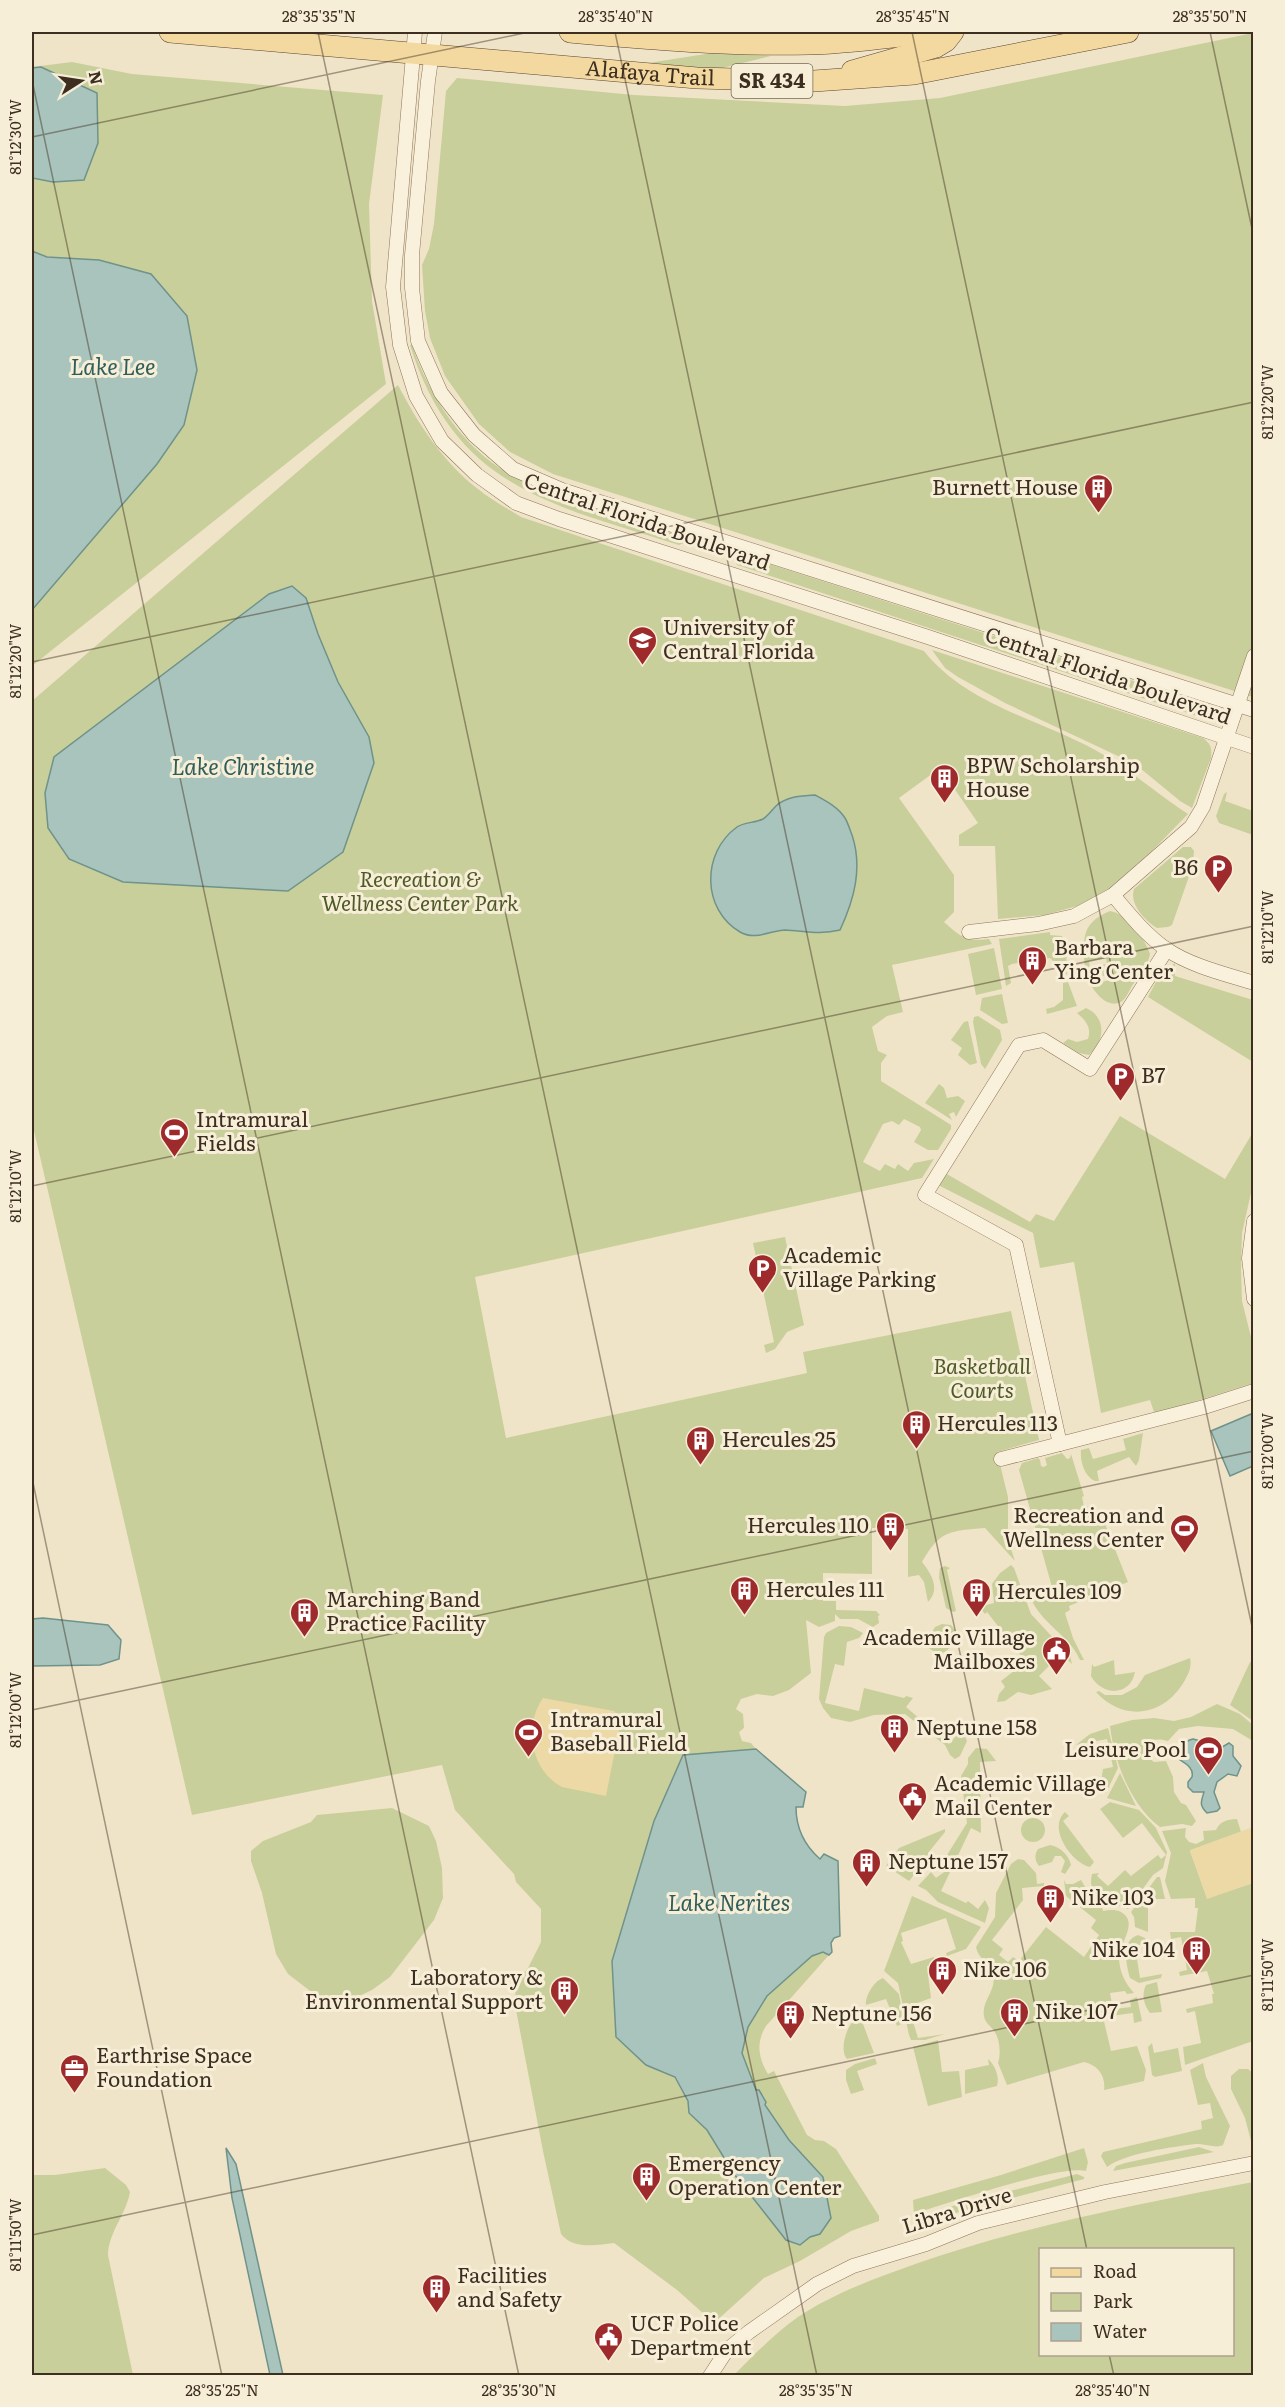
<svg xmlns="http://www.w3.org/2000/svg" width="1285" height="2407" font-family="Literata,serif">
<rect width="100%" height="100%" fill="#f0e4c8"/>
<!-- green -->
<g fill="#c9cf9b" fill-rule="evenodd">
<polygon points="1253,33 1253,697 553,474 510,452 479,424 445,376 430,338 425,311 422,265 429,249 434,224 446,91 457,78 634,95 845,106 940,98"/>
<polygon points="712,53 771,56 714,70 648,63"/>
<polygon points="72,62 132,74 383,95 369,204 372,301 386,384 32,666 32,67"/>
<path d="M 410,345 L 412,345 C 430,399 467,455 521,480 C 572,504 628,516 680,536 L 684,539 L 684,543 L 679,545 C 552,505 455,488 410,345 Z"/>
<path d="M 398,385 C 419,425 442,461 478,489 C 491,500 507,508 521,517 L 924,651 C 967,705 1039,719 1097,751 C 1130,769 1157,794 1188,814 L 1152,851 L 1095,901 L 1045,915 L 998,919 L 995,846 L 959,846 L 959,835 L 978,823 L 940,768 L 899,798 L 954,875 L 954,912 L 944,922 C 961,937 966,942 989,939 L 992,944 L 892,965 L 903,1012 L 887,1016 L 872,1027 L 878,1051 L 887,1055 L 881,1063 L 881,1081 L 951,1125 L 951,1129 L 938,1150 L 928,1150 L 914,1142 L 921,1130 L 920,1127 L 904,1119 L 899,1125 L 892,1121 L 883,1124 L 863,1162 L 880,1171 L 885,1164 L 895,1169 L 898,1164 L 908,1171 L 914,1163 L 934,1159 L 922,1178 L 475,1277 L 506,1438 L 807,1373 L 803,1352 L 1011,1311 L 1039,1440 L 997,1452 L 1008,1497 L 1008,1540 L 1015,1561 L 985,1528 C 950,1531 940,1530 922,1562 C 931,1573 941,1589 928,1602 L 924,1582 L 919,1575 L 908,1577 L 908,1529 L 894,1528 L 891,1519 L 879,1520 L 879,1528 L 872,1528 L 872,1574 L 823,1573 L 823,1601 L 836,1601 L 836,1610 L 876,1611 L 880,1615 L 878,1616 L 879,1623 L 873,1627 L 858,1619 L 840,1619 L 835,1614 L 835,1621 L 819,1627 L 806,1620 L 811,1673 L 789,1690 L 773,1696 L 757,1694 L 741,1699 L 736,1709 L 743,1714 L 744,1728 L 739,1732 L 742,1741 L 751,1743 L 756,1749 L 683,1755 L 654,1821 L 612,1961 L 616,2037 L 646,2065 L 675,2077 L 688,2101 L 689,2113 L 707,2130 L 734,2174 L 831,2218 L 823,2177 L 789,2140 L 765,2105 L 766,2102 L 756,2090 L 742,2053 L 748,2027 L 767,1996 L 812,1956 L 823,1951 L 829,1955 L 766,2026 C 756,2042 758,2058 768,2074 L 774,2071 L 807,2135 L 815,2140 L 824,2141 L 836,2149 L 879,2216 L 879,2221 L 851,2231 L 800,2261 L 764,2278 L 714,2323 L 677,2290 L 614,2243 C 597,2245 573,2250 561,2234 L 543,2151 L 516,2010 L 515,1983 L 528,1968 L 541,1942 L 541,1909 L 516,1882 L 514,1874 L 455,1810 L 442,1765 L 192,1815 L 32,1122 L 32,701 Z"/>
<polygon points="741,555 1215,707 1219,710 1219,718 1215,720 1206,719 737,565 733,558 734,556"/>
<path d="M 932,650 L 1203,738 C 1211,744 1212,748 1211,758 L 1192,808 L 1180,801 L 1135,764 L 1005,703 L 958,677 L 945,668 Z"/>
<polygon points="1227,792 1225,801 1253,811 1253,835 1219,823 1216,816 1224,794"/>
<path d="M 1183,847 L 1191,847 L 1194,851 L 1193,865 L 1172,925 L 1168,927 L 1157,928 C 1145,921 1129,904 1134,889 Z"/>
<path d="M 1110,911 C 1126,913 1145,938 1150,954 C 1148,965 1141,974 1134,983 C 1130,988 1127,998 1121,1002 C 1105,1010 1091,987 1086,976 L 1091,975 L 1093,984 L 1110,980 L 1109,975 L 1103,976 L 1101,965 L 1107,964 L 1106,958 L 1089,961 L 1090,971 L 1085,972 C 1084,943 1078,924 1110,911 Z"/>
<polygon points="1050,932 1050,935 1062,936 1066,945 1067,974 1060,975 1054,962 1050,958 1012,964 1008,966 1011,983 1006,986 999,939"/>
<polygon points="994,948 1002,989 976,995 968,954"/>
<polygon points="1175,963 1175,976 1253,1000 1253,1062 1148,997 1159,976"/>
<polygon points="1068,982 1077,1006 1047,1014 1046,1009 1054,1007 1063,1000 1063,983"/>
<polygon points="1002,994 1008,1023 1002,1024 980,1010 982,998"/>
<path d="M 1086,1008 C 1107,1017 1105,1042 1089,1055 L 1079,1053 L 1063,1043 L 1068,1039 L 1077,1042 L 1088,1039 C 1092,1027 1085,1020 1077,1013 Z"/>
<polygon points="978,1016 1000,1030 1002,1040 985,1069 981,1064 973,1022 974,1017"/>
<polygon points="968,1021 977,1063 970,1065 958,1055 962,1048 951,1040 964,1022"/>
<polygon points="939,1084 944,1088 947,1098 958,1096 965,1101 956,1117 954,1112 949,1114 952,1120 925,1103"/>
<polygon points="1120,1116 1225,1179 1253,1132 1253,1184 1242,1233 1241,1269 1242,1301 1253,1345 1253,1383 1159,1413 1154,1412 1150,1400 1101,1413 1074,1262 1040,1268 1033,1233 936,1184 945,1173 1030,1222 1036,1214 1054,1221"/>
<polygon points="785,1237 804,1325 787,1332 775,1349 766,1353 764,1345 774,1342 753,1243"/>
<path d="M 1143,1433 L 1139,1460 L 1136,1466 L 1129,1457 L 1097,1471 L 1099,1481 L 1095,1481 C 1084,1476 1080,1461 1081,1450 L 1089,1448 L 1093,1459 L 1126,1450 L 1123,1439 Z"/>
<path d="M 1062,1453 L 1067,1459 L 1070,1458 L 1071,1454 L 1084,1496 L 1082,1497 L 1084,1507 L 1090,1506 L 1099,1526 L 1105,1524 L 1128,1582 L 1069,1606 L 1070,1610 L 1065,1613 L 1073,1638 L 1084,1660 L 1080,1660 C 1070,1636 1042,1624 1031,1599 L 1038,1597 L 1037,1592 L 1052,1587 L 1019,1470 L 1022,1463 L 1038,1458 L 1040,1460 L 1041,1466 L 1044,1467 L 1047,1465 L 1045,1458 Z"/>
<polygon points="1011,1565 1014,1568 1031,1614 1070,1656 1072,1664 1061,1654 1039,1676 1052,1689 1031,1695 1018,1692 1005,1701 997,1702 999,1694 1005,1687 1001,1681 1019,1667 1016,1662 1022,1657 987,1612 985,1614 979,1607 994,1603 992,1584 1000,1573"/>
<polygon points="945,1566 950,1568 947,1570 956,1611 953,1612 946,1608 939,1577 940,1568"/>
<polygon points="942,1624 951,1625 961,1638 945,1652 937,1654 929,1648 928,1639 935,1627"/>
<polygon points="839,1626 851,1627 863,1633 859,1638 847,1642 844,1666 835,1664 825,1703 859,1711 864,1688 904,1698 906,1696 913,1698 906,1707 949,1744 962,1729 967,1741 960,1756 955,1759 950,1755 945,1745 905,1714 874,1715 850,1722 831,1718 823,1708 819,1699 824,1637 826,1633"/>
<path d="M 1190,1658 C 1192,1666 1189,1673 1185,1680 C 1165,1716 1124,1723 1096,1692 L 1099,1691 L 1105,1695 L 1122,1695 L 1137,1687 L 1145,1675 Z"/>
<path d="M 1114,1660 L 1115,1675 L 1135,1672 C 1130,1697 1102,1696 1091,1676 L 1092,1664 L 1094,1667 Z"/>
<polygon points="1250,1662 1253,1662 1253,1721 1230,1705"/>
<path d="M 1217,1704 L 1240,1714 L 1253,1725 L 1253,1741 L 1233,1729 L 1198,1726 L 1179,1729 L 1168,1741 C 1156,1737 1141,1740 1148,1757 L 1154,1762 L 1166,1761 L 1173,1777 L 1174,1792 L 1181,1803 L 1186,1805 L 1196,1821 L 1192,1826 L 1182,1824 L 1160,1827 C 1131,1806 1114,1761 1110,1726 L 1132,1720 L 1154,1718 L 1174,1721 L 1191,1717 Z"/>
<polygon points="1108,1728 1118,1768 1106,1793 1104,1793 1101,1781 1103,1769 1113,1767 1107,1739 1076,1745 1090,1734"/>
<polygon points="976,1748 987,1749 996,1761 980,1762 981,1833 971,1828 941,1891 966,1903 968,1901 978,1909 985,1900 989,1908 985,1923 938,1902 926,1890 918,1886 931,1872 936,1878 947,1870 942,1863 967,1823 961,1776 968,1764 968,1758"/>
<polygon points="1120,1773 1136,1806 1107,1798"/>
<path d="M 1110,1802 L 1139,1810 L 1156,1828 L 1167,1852 L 1163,1868 L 1153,1875 L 1128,1909 C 1119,1904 1113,1907 1104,1903 C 1093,1898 1089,1885 1092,1874 L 1099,1873 L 1097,1876 L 1108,1886 L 1125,1870 L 1131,1876 L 1158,1855 L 1161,1859 L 1166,1855 L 1142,1823 L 1123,1838 L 1100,1809 Z"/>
<polygon points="392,1808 429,1826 436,1841 442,1868 443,1898 434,1920 390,1977 372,1990 357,1997 329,2000 318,1997 288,1974 276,1954 262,1893 251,1861 251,1851 263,1841 311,1822 317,1815"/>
<path d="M 1065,1812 L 1069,1816 L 1063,1821 L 1094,1862 L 1090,1867 C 1072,1863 1047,1828 1065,1812 Z"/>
<circle cx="1033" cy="1830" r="12"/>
<path d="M 1237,1819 L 1241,1832 L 1190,1851 L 1207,1898 L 1253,1883 L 1253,2041 L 1185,2065 L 1183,2047 L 1201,2043 L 1195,2011 L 1187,2013 L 1186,2009 L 1213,2003 L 1212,1994 L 1214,1994 L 1207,1971 L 1180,1976 L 1179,1972 L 1187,1970 L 1181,1937 L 1171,1939 L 1170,1932 L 1195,1932 L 1198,1908 L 1195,1908 L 1195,1898 L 1171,1899 L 1165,1881 L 1171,1853 L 1162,1831 L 1186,1828 L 1185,1837 L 1189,1842 L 1196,1844 L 1204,1840 L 1203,1831 L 1216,1830 C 1221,1820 1227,1820 1237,1819 Z"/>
<polygon points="945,1829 945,1832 928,1853 933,1858 922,1865 909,1881 886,1866 899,1848"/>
<path d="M 1050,1845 C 1060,1847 1069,1855 1071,1865 L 1065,1874 L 1061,1872 L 1065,1861 L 1061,1856 L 1055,1856 L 1052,1862 L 1039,1866 C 1035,1861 1034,1855 1038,1849 Z"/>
<path d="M 1018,1859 L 1024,1860 L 1036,1873 L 1037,1884 L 1044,1883 L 1044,1886 L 1022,1888 L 1023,1900 L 992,1940 L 1003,1949 L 999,1955 L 1008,1962 L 1013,1957 L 1019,1961 L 1046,1927 L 1084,1957 L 1099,1935 L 1091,1928 L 1096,1920 L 1066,1896 L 1064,1880 L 1066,1884 L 1073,1884 L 1081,1880 L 1092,1899 L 1102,1907 L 1103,1911 C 1109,1910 1115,1909 1121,1912 C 1140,1923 1118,1944 1119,1959 C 1120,1973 1125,1983 1134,1993 L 1127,1994 L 1125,1991 L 1110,1993 L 1113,2009 L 1131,2007 L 1130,2000 L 1137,1997 L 1142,2021 L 1134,2023 L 1133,2013 L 1103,2017 L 1111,2051 L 1137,2046 L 1146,2070 L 1144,2081 L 1104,2090 C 1106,2076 1098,2065 1084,2062 L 1007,2085 L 998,2063 C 1001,2055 1000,2038 994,2031 C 990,2025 985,2023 984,2016 C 981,2001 997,1990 993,1975 C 990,1963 978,1959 976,1947 L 995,1917 L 996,1893 L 1011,1864 Z"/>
<polygon points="1157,1877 1160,1877 1165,1899 1148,1899 1148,1932 1135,1927 1134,1917 1131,1912"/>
<polygon points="912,1896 981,1927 966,1949 947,1956 946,1953 956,1949 946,1918 901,1933 903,1941 901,1942 911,1964 934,1957 936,1964 927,1966 931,1998 912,2005 913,2014 911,2015 918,2038 945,2034 925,2040 911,2040 909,2035 898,1983 884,1971"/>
<path d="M 1138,1935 L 1145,1938 L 1148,1943 L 1135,1946 L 1140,1978 L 1162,1974 L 1161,1978 L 1139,1983 L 1130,1978 C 1126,1964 1121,1940 1138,1935 Z"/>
<path d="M 883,1978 L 899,1994 L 904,2023 L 897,2026 L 886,1999 L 866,2005 C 865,1996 874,1981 883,1978 Z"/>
<path d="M 1157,1982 L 1162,2012 L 1150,2013 C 1144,2005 1141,1995 1146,1985 Z"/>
<path d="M 860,2016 L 874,2053 L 847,2059 C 838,2049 848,2020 860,2016 Z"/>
<polygon points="938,2040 942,2072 959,2071 962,2097 928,2106 913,2047"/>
<polygon points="1152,2043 1154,2053 1178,2048 1182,2071 1155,2077 1152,2075 1148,2047"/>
<polygon points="875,2058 877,2064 857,2071 864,2090 851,2094 846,2080 846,2070 855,2064"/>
<path d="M 988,2059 C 995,2065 1000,2077 997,2086 L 965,2094 L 965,2070 L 989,2065 Z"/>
<path d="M 1203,2063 L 1206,2077 L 1230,2126 L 1223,2145 C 1215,2149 1205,2143 1196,2144 C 1172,2147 1126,2153 1107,2167 L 1101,2156 L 1103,2152 L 1202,2129 L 1201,2121 L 1213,2118 L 1210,2103 L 1198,2105 L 1190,2070 Z"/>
<polygon points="1239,2069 1248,2069 1253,2073 1254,2141 1251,2141 1245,2118 1231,2089 1231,2076"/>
<polygon points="1199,2147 1214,2152 1113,2171 1116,2166 1125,2163"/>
<path d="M 1084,2148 L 1088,2162 L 1086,2171 C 1061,2164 953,2202 922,2211 L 918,2217 L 914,2216 L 913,2200 L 1001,2175 Z"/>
<path d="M 105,2168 L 126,2185 L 130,2192 C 126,2215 109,2231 108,2255 L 133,2375 L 32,2375 L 32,2175 L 55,2175 Z"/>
<polygon points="1077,2174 1084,2177 1084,2179 925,2221 931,2213 959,2204"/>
<path d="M 1253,2182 L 1253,2375 L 734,2375 C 754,2355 774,2334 798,2317 C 834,2293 876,2278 918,2263 C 1027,2225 1140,2204 1253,2182 ZM 1040,2250 L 1232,2250 L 1232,2354 L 1040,2354 Z"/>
</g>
<!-- sand -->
<g fill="#ecd9a5">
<path d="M 543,1698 L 614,1711 L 621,1720 L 606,1796 L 562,1787 C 531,1771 523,1726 543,1698 Z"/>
<polygon points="1253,1827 1253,1883 1207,1899 1190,1850"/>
</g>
<!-- water -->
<g fill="#a9c4bc" stroke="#6f938a" stroke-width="1.5">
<polygon points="41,67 97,93 98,143 84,180 53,182 32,178 32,68"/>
<polygon points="32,251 47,257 99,260 151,274 187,316 197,370 184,425 157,464 32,610"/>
<polygon points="292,586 306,598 318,634 338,682 369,737 374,763 343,852 288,891 123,882 69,859 48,828 45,793 54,757 269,594"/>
<path d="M 815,795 C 826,801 838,807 845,818 C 848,823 850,830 852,835 C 863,868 854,900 840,930 C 820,935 805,931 785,930 C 772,930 755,941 740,932 C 702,910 701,853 737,827 C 744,822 755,823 763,819 C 768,816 772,810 776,806 C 787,796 802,796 815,795 Z"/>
<polygon points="1251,1414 1254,1420 1253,1466 1230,1476 1211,1431"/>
<polygon points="43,1618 108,1625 121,1640 119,1659 100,1665 32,1666 32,1619"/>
<path d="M 1193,1739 C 1202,1741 1202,1742 1206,1750 L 1214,1752 L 1229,1743 L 1233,1746 L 1233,1756 L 1241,1766 L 1237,1776 L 1228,1774 L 1217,1782 L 1214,1792 L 1220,1808 L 1217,1811 L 1207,1813 C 1199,1805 1201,1802 1204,1792 L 1193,1792 L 1188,1787 L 1188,1782 L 1192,1777 C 1194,1768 1186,1764 1180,1760 C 1178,1751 1183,1741 1193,1739 Z"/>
<path d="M 756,1749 L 806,1792 L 803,1807 L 796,1807 C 796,1828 804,1845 820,1859 L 824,1854 L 838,1861 L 840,1936 L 834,1938 L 831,1943 L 832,1952 L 829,1955 L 823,1952 L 812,1956 L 767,1996 L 748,2027 L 742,2053 L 756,2090 L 759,2090 L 766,2102 L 765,2105 L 789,2140 L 823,2177 L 831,2218 L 820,2234 L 810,2237 L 800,2245 L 786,2240 L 734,2174 L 707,2130 L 689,2113 L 688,2101 L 675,2077 L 646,2065 L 616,2037 L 612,1961 L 654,1821 L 683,1755 Z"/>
<polygon points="226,2148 236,2164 283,2375 270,2375 232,2198"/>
</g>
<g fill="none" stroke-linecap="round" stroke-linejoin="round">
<defs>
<g id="minor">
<polyline points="415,32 393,287 400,345 416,396 442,441 477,475 516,503 559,519 928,637 1254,747"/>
<polyline points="435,32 428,81 412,255 412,288 418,341 441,393 474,435 513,469 562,490 1254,710"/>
<path d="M 1113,895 C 1129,914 1145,934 1166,949 C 1191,966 1225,974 1254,983"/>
<polyline points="969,932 1038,924 1074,916 1113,895 1191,827 1203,807 1254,656"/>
<polyline points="1254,1221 1249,1258 1254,1299"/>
<polyline points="1060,1444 1016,1245 925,1195 1019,1045 1043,1040 1090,1069 1167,949"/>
<polyline points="1001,1459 1204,1407 1254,1391"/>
<polyline points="710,2376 727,2350 749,2332 817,2284 853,2266 926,2244 978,2223 1105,2192 1254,2163"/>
</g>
<g id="primary">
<path id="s1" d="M 170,32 L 697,78 L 814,81 L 914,74 L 1128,32"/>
<path d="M 570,32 C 650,39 729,46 809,44 C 851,43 892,37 933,32"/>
<polyline points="852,71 936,47 946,41 953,32"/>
</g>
</defs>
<!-- minor casing -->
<use href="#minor" stroke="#8d765c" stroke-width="15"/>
<!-- primary casing -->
<use href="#primary" stroke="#5b4430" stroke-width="22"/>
<!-- minor -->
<use href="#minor" stroke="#faf1dc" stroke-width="14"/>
<!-- primary -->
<use href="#primary" stroke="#f3d9a0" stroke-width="21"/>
</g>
<!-- ticks -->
<path fill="none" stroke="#3d2e20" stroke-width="1.5" stroke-opacity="0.45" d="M 318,32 L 817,2376M 615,32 L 1087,2250M 912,32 L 1254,1636M 1210,32 L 1254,238M 32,80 L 519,2376M 32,137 L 529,32M 32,662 L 1254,402M 32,1186 L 1254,926M 32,1478 L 222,2376M 32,1710 L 1254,1451M 32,2235 L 1254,1975M 1109,2354 L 1114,2376"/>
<!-- icons -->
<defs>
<symbol id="building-pin" viewBox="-11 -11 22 30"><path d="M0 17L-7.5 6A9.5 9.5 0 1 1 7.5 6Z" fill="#9e2a2b" stroke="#f7eed8"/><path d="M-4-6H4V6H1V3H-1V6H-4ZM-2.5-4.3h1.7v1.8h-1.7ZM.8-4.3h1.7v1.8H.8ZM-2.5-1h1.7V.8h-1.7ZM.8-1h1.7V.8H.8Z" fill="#fff"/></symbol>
<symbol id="university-pin" viewBox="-11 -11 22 30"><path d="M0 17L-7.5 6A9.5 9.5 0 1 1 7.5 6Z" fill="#9e2a2b" stroke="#f7eed8"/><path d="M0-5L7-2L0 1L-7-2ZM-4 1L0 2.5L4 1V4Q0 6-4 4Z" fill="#fff"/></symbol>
<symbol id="parking-pin" viewBox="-11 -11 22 30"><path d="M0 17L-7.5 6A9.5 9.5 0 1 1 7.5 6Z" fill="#9e2a2b" stroke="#f7eed8"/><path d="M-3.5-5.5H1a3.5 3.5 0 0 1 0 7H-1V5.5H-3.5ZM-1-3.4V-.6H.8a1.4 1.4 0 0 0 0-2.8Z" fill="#fff"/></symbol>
<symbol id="stadium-pin" viewBox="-11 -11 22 30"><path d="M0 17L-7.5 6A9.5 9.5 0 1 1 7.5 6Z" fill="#9e2a2b" stroke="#f7eed8"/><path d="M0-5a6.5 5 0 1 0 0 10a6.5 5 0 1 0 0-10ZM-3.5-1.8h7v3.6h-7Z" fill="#fff"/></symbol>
<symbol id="civic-pin" viewBox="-11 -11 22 30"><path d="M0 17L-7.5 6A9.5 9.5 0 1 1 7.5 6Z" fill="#9e2a2b" stroke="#f7eed8"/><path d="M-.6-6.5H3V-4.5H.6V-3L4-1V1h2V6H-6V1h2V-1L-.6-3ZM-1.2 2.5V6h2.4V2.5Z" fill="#fff"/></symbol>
<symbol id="office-pin" viewBox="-11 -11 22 30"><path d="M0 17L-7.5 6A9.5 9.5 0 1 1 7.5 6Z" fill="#9e2a2b" stroke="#f7eed8"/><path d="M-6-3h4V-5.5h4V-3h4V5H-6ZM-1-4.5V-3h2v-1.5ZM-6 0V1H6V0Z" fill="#fff"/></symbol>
</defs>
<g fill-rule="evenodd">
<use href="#building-pin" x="1082" y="472" width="33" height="45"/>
<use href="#university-pin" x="626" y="624" width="33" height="45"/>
<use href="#building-pin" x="928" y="762" width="33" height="45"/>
<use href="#parking-pin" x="1202" y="852" width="33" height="45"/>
<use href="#building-pin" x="1016" y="944" width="33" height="45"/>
<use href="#parking-pin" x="1104" y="1060" width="33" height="45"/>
<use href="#stadium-pin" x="158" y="1116" width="33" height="45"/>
<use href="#parking-pin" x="746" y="1252" width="33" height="45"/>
<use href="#building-pin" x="900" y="1408" width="33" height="45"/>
<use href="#building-pin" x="684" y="1424" width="33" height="45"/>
<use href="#building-pin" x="874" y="1510" width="33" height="45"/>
<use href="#stadium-pin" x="1168" y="1512" width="33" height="45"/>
<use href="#building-pin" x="728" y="1574" width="33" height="45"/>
<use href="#building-pin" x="960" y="1576" width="33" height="45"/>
<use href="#building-pin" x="288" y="1596" width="33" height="45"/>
<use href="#civic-pin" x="1040" y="1634" width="33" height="45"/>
<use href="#building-pin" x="878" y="1712" width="33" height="45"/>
<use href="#stadium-pin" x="512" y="1716" width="33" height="45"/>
<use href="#stadium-pin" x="1192" y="1734" width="33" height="45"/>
<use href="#civic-pin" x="896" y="1780" width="33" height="45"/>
<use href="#building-pin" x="850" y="1846" width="33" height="45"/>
<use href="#building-pin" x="1034" y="1882" width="33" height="45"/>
<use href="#building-pin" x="1180" y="1934" width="33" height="45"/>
<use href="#building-pin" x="926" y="1954" width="33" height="45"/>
<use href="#building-pin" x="548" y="1974" width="33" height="45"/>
<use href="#building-pin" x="998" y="1996" width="33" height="45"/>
<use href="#building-pin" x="774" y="1998" width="33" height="45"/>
<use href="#office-pin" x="58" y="2052" width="33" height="45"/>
<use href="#building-pin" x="630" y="2160" width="33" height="45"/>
<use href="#building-pin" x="420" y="2272" width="33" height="45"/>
<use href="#civic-pin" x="592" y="2320" width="33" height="45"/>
</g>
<g text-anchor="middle" stroke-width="6" stroke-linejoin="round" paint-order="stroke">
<!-- shield labels -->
<rect fill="#f7eed8" stroke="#756857" stroke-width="1.5" x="731.5" y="64" width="81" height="34" rx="4.5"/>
<g font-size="20" font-weight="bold" fill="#3d2e20">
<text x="772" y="88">SR 434</text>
</g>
<!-- street labels -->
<g font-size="21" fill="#3d2e20" stroke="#f7eed8">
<text dy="7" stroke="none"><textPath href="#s1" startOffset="482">Alafaya Trail</textPath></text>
<text transform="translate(647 522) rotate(19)" y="7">Central Florida Boulevard</text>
<text transform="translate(1108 676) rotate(19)" y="7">Central Florida Boulevard</text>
<text transform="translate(957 2211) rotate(-17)" y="7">Libra Drive</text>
</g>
<!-- poi labels -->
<g font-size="21" fill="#3d2e20" stroke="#f7eed8" text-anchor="start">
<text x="1078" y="495" text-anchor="end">Burnett House</text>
<text x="663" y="635">University of<tspan x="663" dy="24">Central Florida</tspan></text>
<text x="966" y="773">BPW Scholarship<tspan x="966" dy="24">House</tspan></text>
<text x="1198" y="875" text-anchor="end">B6</text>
<text x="1054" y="955">Barbara<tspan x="1054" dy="24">Ying Center</tspan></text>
<text x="1141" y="1083">B7</text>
<text x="196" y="1127">Intramural<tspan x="196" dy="24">Fields</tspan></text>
<text x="783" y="1263">Academic<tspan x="783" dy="24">Village Parking</tspan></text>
<text x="937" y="1431">Hercules 113</text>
<text x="722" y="1447">Hercules 25</text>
<text x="1164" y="1523" text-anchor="end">Recreation and<tspan x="1164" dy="24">Wellness Center</tspan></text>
<text x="869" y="1533" text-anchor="end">Hercules 110</text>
<text x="766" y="1597">Hercules 111</text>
<text x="997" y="1599">Hercules 109</text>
<text x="326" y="1607">Marching Band<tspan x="326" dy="24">Practice Facility</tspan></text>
<text x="1035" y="1645" text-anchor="end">Academic Village<tspan x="1035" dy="24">Mailboxes</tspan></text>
<text x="550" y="1727">Intramural<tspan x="550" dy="24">Baseball Field</tspan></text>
<text x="916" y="1735">Neptune 158</text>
<text x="1187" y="1757" text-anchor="end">Leisure Pool</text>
<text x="934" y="1791">Academic Village<tspan x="934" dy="24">Mail Center</tspan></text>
<text x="888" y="1869">Neptune 157</text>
<text x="1071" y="1905">Nike 103</text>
<text x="1175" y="1957" text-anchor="end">Nike 104</text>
<text x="963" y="1977">Nike 106</text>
<text x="543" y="1985" text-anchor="end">Laboratory &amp;<tspan x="543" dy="24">Environmental Support</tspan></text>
<text x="1035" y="2019">Nike 107</text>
<text x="811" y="2021">Neptune 156</text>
<text x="96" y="2063">Earthrise Space<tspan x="96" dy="24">Foundation</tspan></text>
<text x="668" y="2171">Emergency<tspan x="668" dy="24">Operation Center</tspan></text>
<text x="457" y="2283">Facilities<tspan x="457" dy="24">and Safety</tspan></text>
<text x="630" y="2331">UCF Police<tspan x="630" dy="24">Department</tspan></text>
</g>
<!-- park labels -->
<g font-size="21" font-style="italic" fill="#4d5a26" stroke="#f7eed8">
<text x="420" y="887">Recreation &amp;<tspan x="420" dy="24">Wellness Center Park</tspan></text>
<text x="982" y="1374">Basketball<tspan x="982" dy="24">Courts</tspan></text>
</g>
<!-- water labels -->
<g font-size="22" font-style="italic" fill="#2f5d5a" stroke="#f7eed8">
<text x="113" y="375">Lake Lee</text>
<text x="243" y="775">Lake Christine</text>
<text x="729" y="1911">Lake Nerites</text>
</g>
</g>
<!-- border -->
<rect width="1285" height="2407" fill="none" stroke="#f7eed8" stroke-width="66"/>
<!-- legend -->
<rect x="1039" y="2248" width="195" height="108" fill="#f7eed8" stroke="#ada18e" stroke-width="1.5"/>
<rect x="1051" y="2268" width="30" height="9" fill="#f3d9a0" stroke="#ada18e" stroke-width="1.5"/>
<text x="1093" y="2278" font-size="18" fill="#3d2e20">Road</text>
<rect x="1051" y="2293" width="30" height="18" fill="#c9cf9b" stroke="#ada18e" stroke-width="1.5"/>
<text x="1093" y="2308" font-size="18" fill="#3d2e20">Park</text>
<rect x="1051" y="2323" width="30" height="18" fill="#a9c4bc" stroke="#ada18e" stroke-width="1.5"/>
<text x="1093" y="2338" font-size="18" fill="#3d2e20">Water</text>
<!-- north arrow -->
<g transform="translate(81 81) rotate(78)" stroke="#f7eed8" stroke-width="4.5" paint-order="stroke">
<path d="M0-4.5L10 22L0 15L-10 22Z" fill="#3d2e20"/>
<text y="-9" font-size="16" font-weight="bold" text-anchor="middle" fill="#3d2e20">N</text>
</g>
<rect x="33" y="33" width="1219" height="2341" fill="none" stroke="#3d2e20" stroke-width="2"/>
<g font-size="15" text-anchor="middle" fill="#3d2e20">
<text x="319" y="22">28°35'35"N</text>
<text x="616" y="22">28°35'40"N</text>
<text x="913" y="22">28°35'45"N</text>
<text x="1210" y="22">28°35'50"N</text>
<text transform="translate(16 137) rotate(-90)" y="5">81°12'30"W</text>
<text transform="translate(1268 402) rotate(-90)" y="5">81°12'20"W</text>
<text transform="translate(16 661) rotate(-90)" y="5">81°12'20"W</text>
<text transform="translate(1268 927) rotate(-90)" y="5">81°12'10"W</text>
<text transform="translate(16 1186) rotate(-90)" y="5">81°12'10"W</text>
<text transform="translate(1268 1451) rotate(-90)" y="5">81°12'00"W</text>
<text transform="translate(16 1710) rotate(-90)" y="5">81°12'00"W</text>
<text transform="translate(1268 1975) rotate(-90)" y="5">81°11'50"W</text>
<text transform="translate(16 2235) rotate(-90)" y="5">81°11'50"W</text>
<text x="222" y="2396">28°35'25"N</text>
<text x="519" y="2396">28°35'30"N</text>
<text x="816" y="2396">28°35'35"N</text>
<text x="1113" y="2396">28°35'40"N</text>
</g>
</svg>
